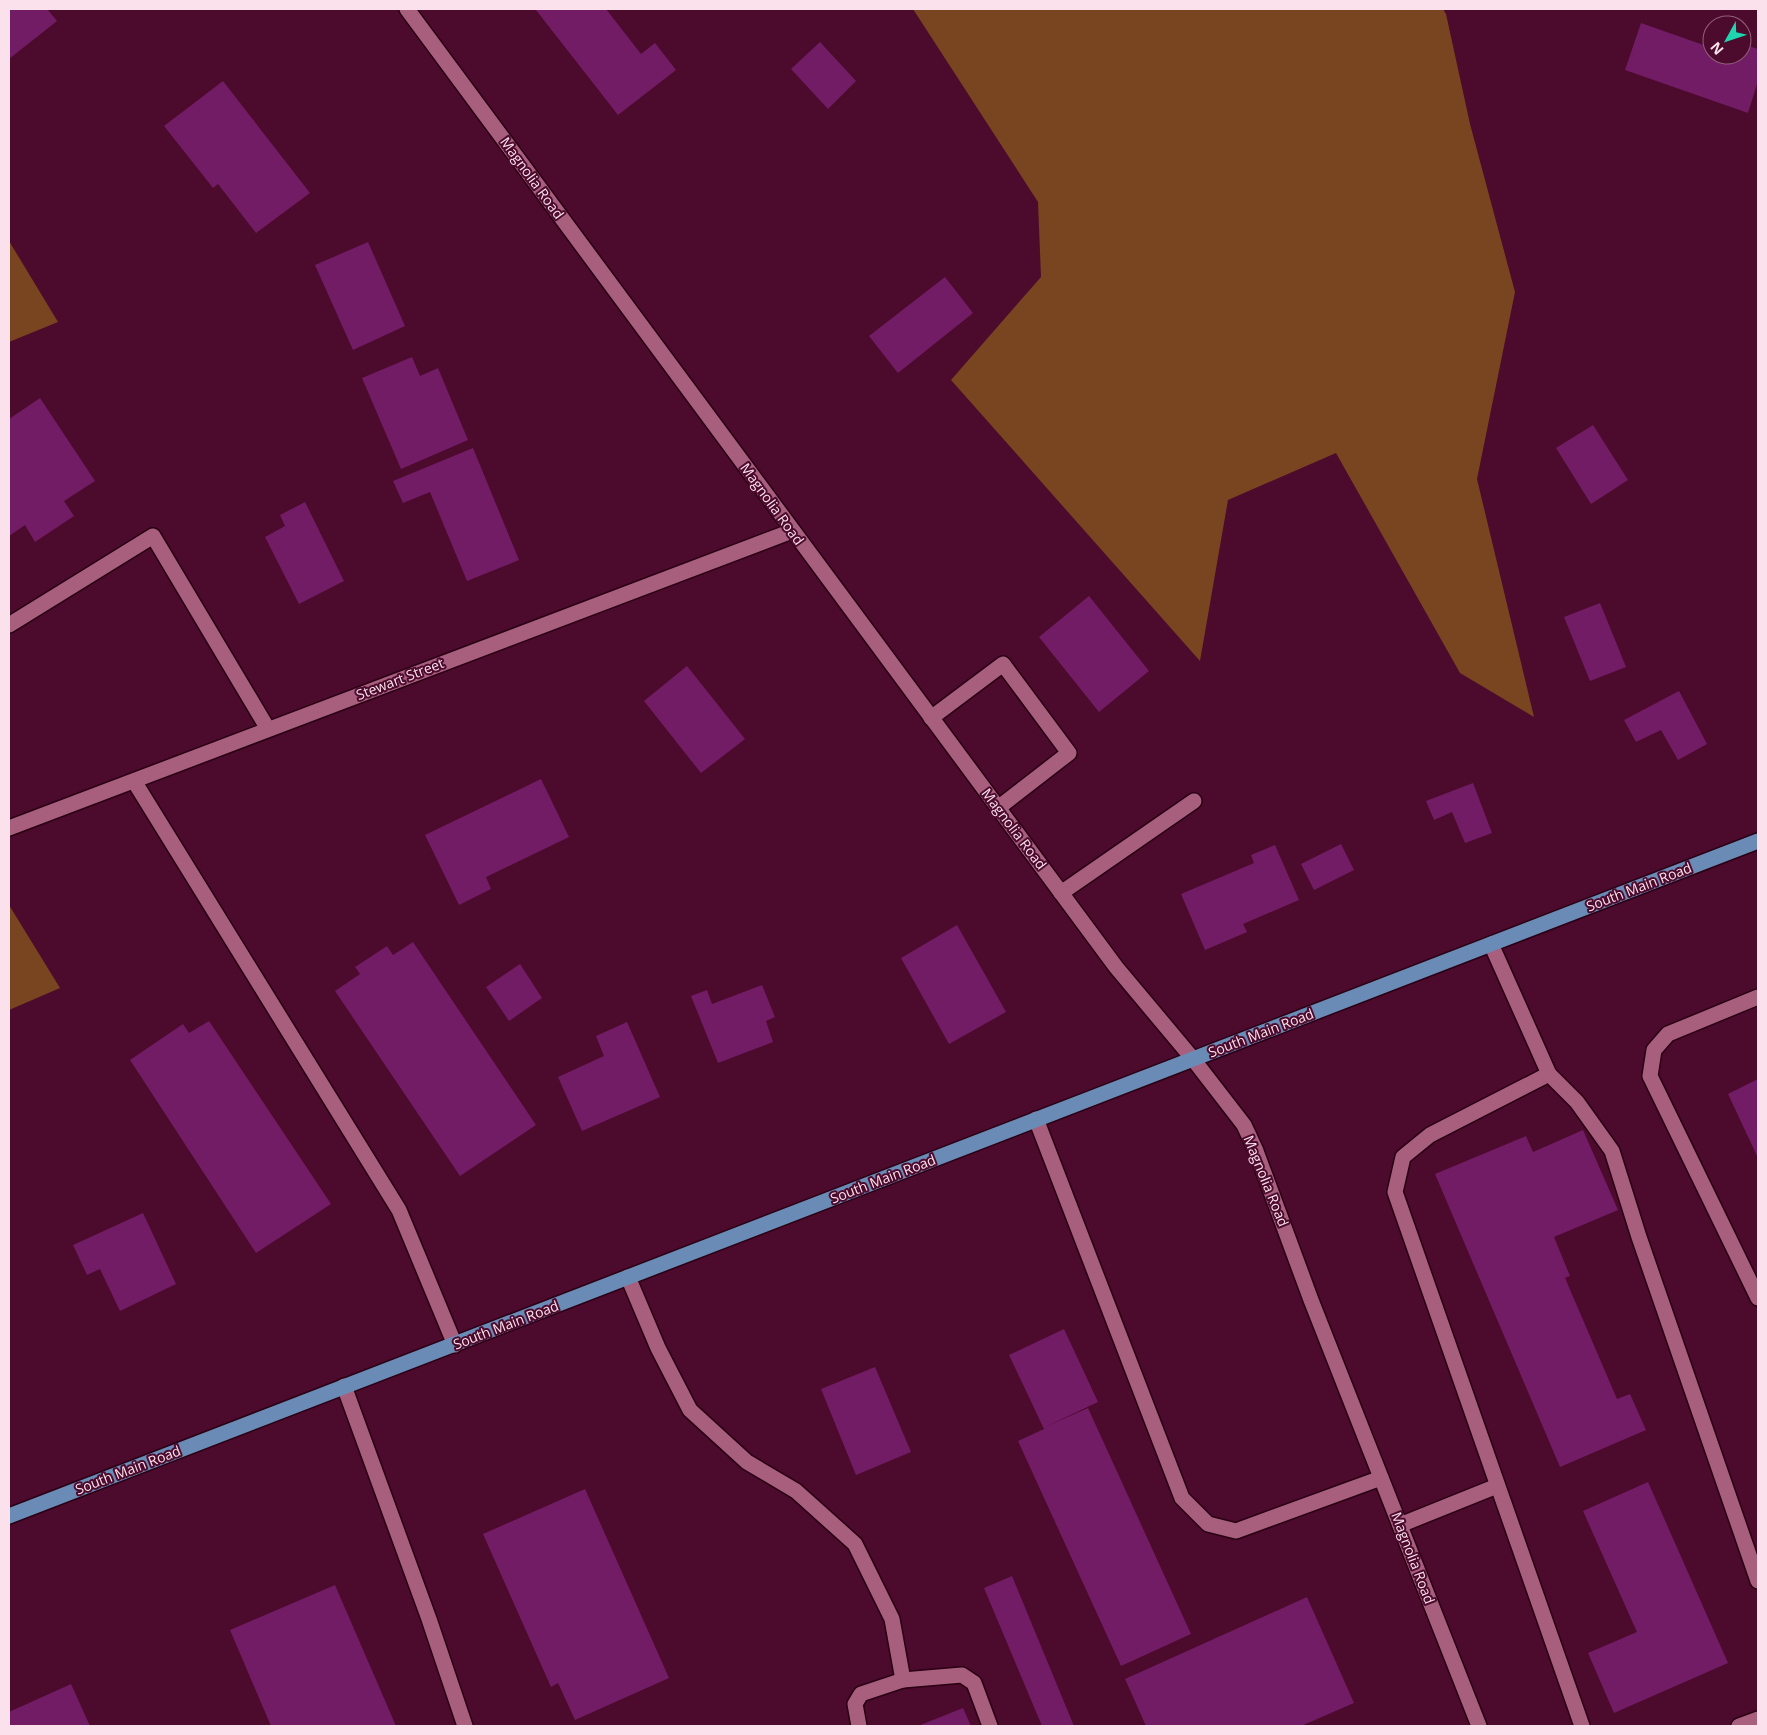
<svg xmlns="http://www.w3.org/2000/svg" width="1767" height="1735" font-family="'Open Sans',sans-serif">
<rect width="100%" height="100%" fill="#4c0a2d"/>
<!-- forest -->
<g fill="#794520">
<polygon points="913,9 1443,9 1446,14 1470,124 1515,292 1477,479 1534,717 1460,673 1336,453 1228,500 1200,661 951,380 1041,277 1038,202"/>
<polygon points="9,241 58,322 9,342"/>
<polygon points="9,905 60,988 9,1010"/>
</g>
<!-- building -->
<g fill="#711c65">
<polygon points="9,9 47,9 57,21 9,59"/>
<polygon points="537,9 606,9 641,54 655,43 676,70 618,115 536,10"/>
<polygon points="1641,23 1712,48 1712,55 1742,55 1742,44 1758,49 1758,81 1748,113 1625,70"/>
<polygon points="820,42 856,81 828,109 791,69"/>
<polygon points="223,81 310,193 256,233 218,184 213,188 164,126"/>
<polygon points="368,242 405,326 353,350 315,265"/>
<polygon points="945,277 973,313 898,373 869,336"/>
<polygon points="412,357 420,376 438,368 468,440 401,469 362,378"/>
<polygon points="40,398 95,481 64,501 74,516 35,542 25,525 9,536 9,419"/>
<polygon points="1593,425 1628,480 1591,504 1556,448"/>
<polygon points="473,448 519,560 467,581 430,492 403,503 393,481"/>
<polygon points="305,502 344,581 299,604 265,537 285,526 280,515"/>
<polygon points="1089,596 1149,671 1099,712 1039,637"/>
<polygon points="1600,603 1626,667 1590,681 1564,617"/>
<polygon points="687,666 745,739 701,773 644,701"/>
<polygon points="1679,691 1707,744 1678,760 1661,730 1636,742 1624,720"/>
<polygon points="541,779 569,837 486,877 491,889 459,905 425,835"/>
<polygon points="1473,783 1492,833 1465,843 1452,812 1434,820 1426,801"/>
<polygon points="1341,844 1354,870 1314,890 1301,864"/>
<polygon points="1275,845 1299,900 1243,924 1247,932 1205,950 1181,894 1254,863 1251,855"/>
<polygon points="957,925 1006,1012 949,1044 901,958"/>
<polygon points="413,942 536,1125 460,1176 335,991 360,974 355,967 387,946 393,955"/>
<polygon points="520,964 542,998 509,1021 486,987"/>
<polygon points="762,985 775,1017 766,1021 773,1042 718,1063 691,996 707,990 712,1004"/>
<polygon points="209,1021 331,1204 256,1253 130,1060 183,1024 189,1033"/>
<polygon points="627,1022 660,1097 582,1131 558,1077 604,1056 596,1036"/>
<polygon points="1758,1079 1758,1158 1728,1094"/>
<polygon points="1583,1130 1618,1210 1554,1237 1570,1276 1565,1278 1617,1399 1630,1394 1646,1430 1560,1467 1435,1174 1526,1136 1533,1152"/>
<polygon points="143,1213 176,1284 120,1311 100,1269 87,1275 73,1245"/>
<polygon points="1064,1329 1098,1402 1045,1427 1088,1408 1191,1634 1121,1666 1018,1441 1044,1429 1009,1355"/>
<polygon points="875,1367 911,1452 856,1475 821,1389"/>
<polygon points="1648,1482 1728,1663 1614,1713 1588,1653 1637,1632 1583,1511"/>
<polygon points="585,1489 669,1678 575,1720 558,1683 551,1687 483,1534"/>
<polygon points="1012,1576 1074,1726 1042,1726 984,1588"/>
<polygon points="335,1585 396,1726 271,1726 230,1630"/>
<polygon points="1307,1597 1354,1703 1301,1726 1146,1726 1125,1679"/>
<polygon points="71,1684 90,1726 9,1726 9,1712"/>
<polygon points="963,1708 971,1726 918,1726"/>
</g>
<g fill="none" stroke-linecap="round" stroke-linejoin="round">
<defs>
<g id="lane">
<polyline points="9,625 153,536 268,729"/>
<polyline points="931,718 1003,664 1069,753 998,808"/>
<polyline points="134,781 399,1210 455,1345"/>
<polyline points="1061,893 1194,801"/>
<polyline points="1491,944 1549,1074 1430,1135 1403,1157 1395,1192 1582,1726"/>
<polyline points="1758,997 1668,1034 1654,1050 1650,1076 1758,1298"/>
<polyline points="1549,1074 1577,1102 1612,1151 1639,1237 1758,1581"/>
<polyline points="1036,1119 1182,1498 1208,1524 1236,1531 1381,1478"/>
<polyline points="628,1277 658,1348 690,1410 747,1462 796,1491 855,1544 892,1619 903,1680"/>
<polyline points="344,1386 429,1619 465,1726"/>
<polyline points="1400,1525 1497,1486"/>
<polyline points="859,1726 855,1704 861,1694 903,1680 962,1675 974,1683 990,1726"/>
<polyline points="1739,1726 1758,1719"/>
</g>
<g id="street">
<polyline points="407,9 1116,967 1193,1059 1244,1125 1256,1151 1311,1300 1479,1726"/>
<polyline points="9,828 792,531"/>
</g>
<polyline id="primary" points="9,1516 1758,841"/>
</defs>
<!-- lane casing -->
<use href="#lane" stroke="#2a0014" stroke-width="18"/>
<!-- street casing -->
<use href="#street" stroke="#2a0014" stroke-width="18"/>
<!-- primary casing -->
<use href="#primary" stroke="#2a0014" stroke-width="18"/>
<!-- lane -->
<use href="#lane" stroke="#a75f7d" stroke-width="15"/>
<!-- street -->
<use href="#street" stroke="#a75f7d" stroke-width="15"/>
<!-- primary -->
<use href="#primary" stroke="#6a8bb6" stroke-width="15"/>
</g>
<g text-anchor="middle" stroke-width="4" stroke-linejoin="round" paint-order="stroke">
<!-- street labels -->
<g font-size="14" fill="#fbe1eb" stroke="#4c0a2d">
<text transform="translate(532 178) rotate(54)" y="5">Magnolia Road</text>
<text transform="translate(772 504) rotate(54)" y="5">Magnolia Road</text>
<text transform="translate(400 679) rotate(-21)" y="5">Stewart Street</text>
<text transform="translate(1014 829) rotate(53)" y="5">Magnolia Road</text>
<text transform="translate(1639 887) rotate(-21)" y="5">South Main Road</text>
<text transform="translate(1261 1033) rotate(-21)" y="5">South Main Road</text>
<text transform="translate(883 1179) rotate(-21)" y="5">South Main Road</text>
<text transform="translate(1266 1181) rotate(68)" y="5">Magnolia Road</text>
<text transform="translate(506 1325) rotate(-21)" y="5">South Main Road</text>
<text transform="translate(128 1470) rotate(-21)" y="5">South Main Road</text>
<text transform="translate(1413 1558) rotate(69)" y="5">Magnolia Road</text>
</g>
</g>
<!-- border -->
<rect width="1767" height="1735" fill="none" stroke="#fbe1eb" stroke-width="20"/>
<!-- north arrow -->
<g transform="translate(1727 40) rotate(230)"><circle r="24" fill="#4c0a2d" stroke="#926079"/>
<path d="M0-4L9 19L0 12L-9 19Z" fill="#1ed5b0"/>
<text y="-8" font-size="14" font-weight="bold" text-anchor="middle" fill="#fbe1eb">N</text>
</g>
</svg>
